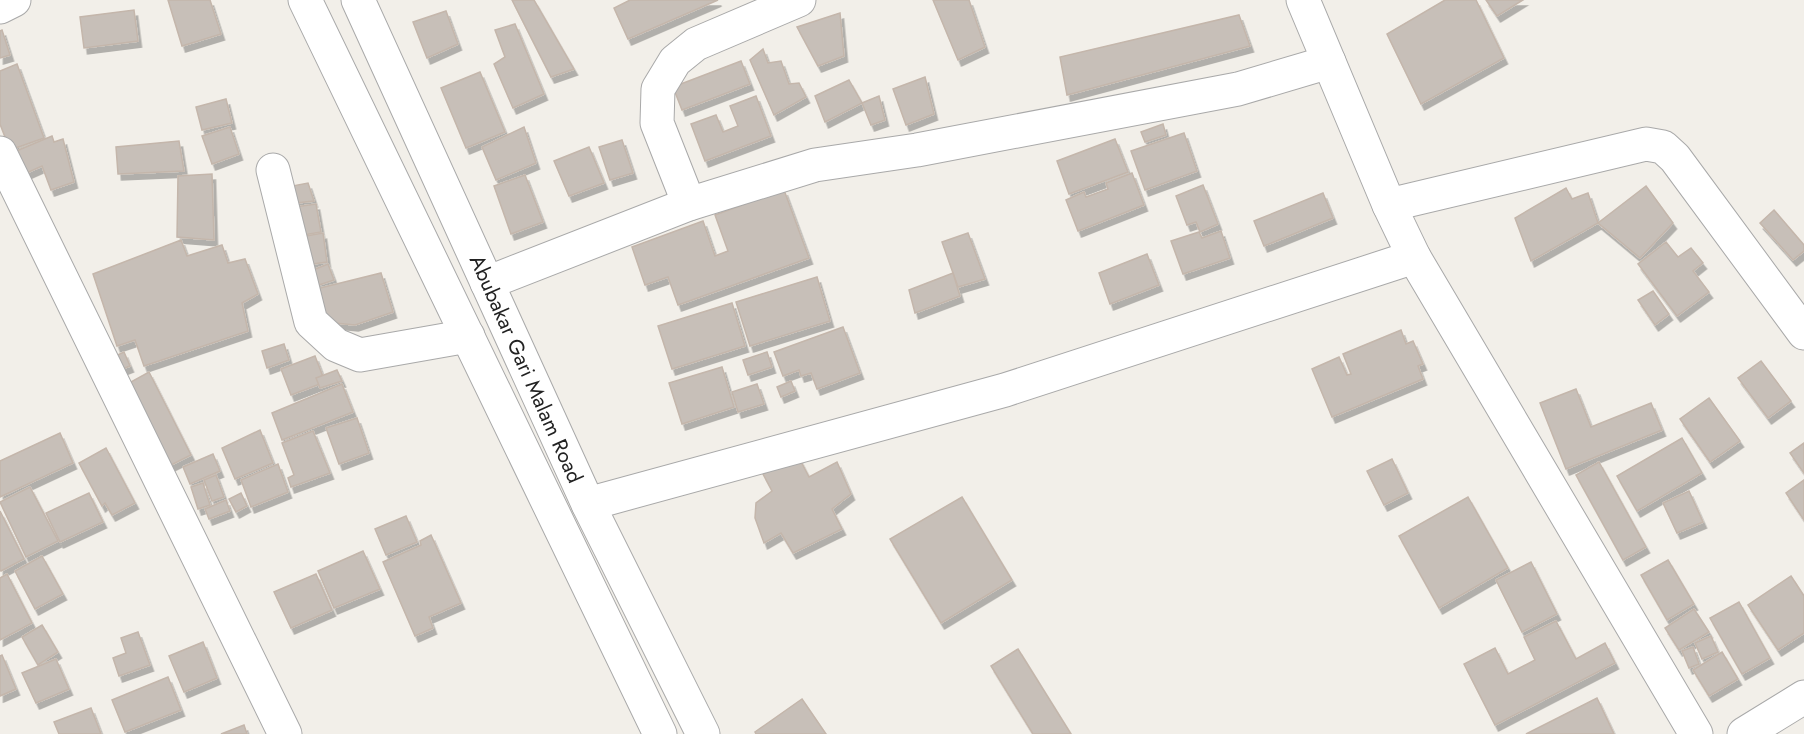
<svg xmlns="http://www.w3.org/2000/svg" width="1804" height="734" font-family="Jost,sans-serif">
<defs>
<filter id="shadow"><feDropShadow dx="3.5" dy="6" stdDeviation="0" flood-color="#0004"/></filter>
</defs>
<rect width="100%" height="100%" fill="#f2efe9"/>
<!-- building -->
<g fill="#c7bfb8" stroke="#c4b6ab" stroke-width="1.5" filter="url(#shadow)">
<polygon points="168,0 210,0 221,34 182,46"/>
<polygon points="512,0 534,0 574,69 551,77"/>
<polygon points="630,0 718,0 628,39 614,8"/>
<polygon points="933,0 969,0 985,47 958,60"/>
<polygon points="1445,0 1476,0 1504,58 1421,104 1387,34"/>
<polygon points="1486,0 1523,0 1497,16"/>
<polygon points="134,10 138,41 84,48 80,17"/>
<polygon points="446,11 458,44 427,58 413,22"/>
<polygon points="840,13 844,56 818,66 797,27"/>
<polygon points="1239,15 1250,46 1067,95 1060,57"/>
<polygon points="515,24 544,94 513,108 494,64 505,57 495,30"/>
<polygon points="2,30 10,55 0,58 0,31"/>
<polygon points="763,49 768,63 781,61 789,84 799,83 806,97 774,115 750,60"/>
<polygon points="741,61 750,84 682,110 673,87"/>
<polygon points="17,64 44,138 10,150 0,124 0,71"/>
<polygon points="480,72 505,132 466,148 441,88"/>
<polygon points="925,77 934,114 906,125 893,89"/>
<polygon points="849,80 862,103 825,122 815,96"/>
<polygon points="756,96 771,136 705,161 691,124 716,115 723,132 738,126 730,106"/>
<polygon points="879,96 885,120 871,125 862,103"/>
<polygon points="226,99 232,123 202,130 196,107"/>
<polygon points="1163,124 1166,135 1145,142 1141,132"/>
<polygon points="230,127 239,154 212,164 202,136"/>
<polygon points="524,127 536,163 496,180 482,147"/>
<polygon points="1184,133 1197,171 1145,190 1131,151"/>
<polygon points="52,136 54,142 63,139 74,182 51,190 42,166 22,175 14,152"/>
<polygon points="1115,139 1128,172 1069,194 1057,161"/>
<polygon points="622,140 633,173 610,180 599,147"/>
<polygon points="179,141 184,171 118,174 116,147"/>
<polygon points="589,147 604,183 569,196 554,161"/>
<polygon points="1132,173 1144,205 1078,231 1066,200 1084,192 1086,197 1108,189 1106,183"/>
<polygon points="212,174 214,240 177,237 178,176"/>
<polygon points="525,175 543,222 511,234 494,186"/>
<polygon points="308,183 314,201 287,204 282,188"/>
<polygon points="1203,185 1218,224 1200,232 1196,222 1187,225 1176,196"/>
<polygon points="1646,186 1673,223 1640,258 1598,223"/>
<polygon points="1566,188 1572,199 1588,193 1598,223 1531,261 1515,218"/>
<polygon points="784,190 809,258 678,305 668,277 645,285 632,247 703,221 715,256 728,251 715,215"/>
<polygon points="1323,193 1333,218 1264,246 1254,221"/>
<polygon points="316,204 321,232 292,237 288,208"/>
<polygon points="1774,210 1804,245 1804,251 1793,260 1760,223"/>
<polygon points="1221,231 1230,258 1183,274 1171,241 1199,232 1202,238"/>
<polygon points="323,233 327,262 298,266 294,238"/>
<polygon points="968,233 985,279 958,287 942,242"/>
<polygon points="181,240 187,256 222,245 228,263 245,259 258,294 242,303 248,331 144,366 135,340 117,346 93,274"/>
<polygon points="1666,242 1678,257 1691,248 1703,263 1693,271 1709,292 1677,316 1638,264"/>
<polygon points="1147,254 1159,285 1110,304 1099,273"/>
<polygon points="328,264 334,280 319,285 313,270"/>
<polygon points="381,273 393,312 355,325 324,322 312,290"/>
<polygon points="953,273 960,296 915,313 909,290"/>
<polygon points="817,277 830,321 750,346 736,302"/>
<polygon points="1653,291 1669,314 1655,325 1638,300"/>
<polygon points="732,303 745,346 672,369 658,326"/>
<polygon points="843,327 860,373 817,389 811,373 801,376 799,370 783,376 774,352"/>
<polygon points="1401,330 1406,344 1413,341 1423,364 1418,366 1423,379 1332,417 1312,369 1339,357 1347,375 1351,374 1343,354"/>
<polygon points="284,344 289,360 267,368 262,351"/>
<polygon points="124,352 130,366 117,371 111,358"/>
<polygon points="767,352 772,367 748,375 743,360"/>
<polygon points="315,356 325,382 291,395 281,369"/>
<polygon points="1761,361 1791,401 1768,418 1738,378"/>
<polygon points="722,367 734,407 682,424 669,383"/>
<polygon points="337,370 342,381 320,388 316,378"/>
<polygon points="149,372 191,455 165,468 120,388"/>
<polygon points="791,381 795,391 781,397 777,387"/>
<polygon points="342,384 353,412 282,440 272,413"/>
<polygon points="757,384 764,404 738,412 732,392"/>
<polygon points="1576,389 1591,427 1651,403 1662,430 1566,469 1540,403"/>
<polygon points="1709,398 1740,441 1710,462 1680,419"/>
<polygon points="357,418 369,453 339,464 326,428"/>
<polygon points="260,430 273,463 235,479 222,448"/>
<polygon points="313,431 330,473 291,487 288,478 294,475 282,443"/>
<polygon points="60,433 73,463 0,497 0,461"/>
<polygon points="1682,438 1702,473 1637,511 1617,476"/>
<polygon points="1804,443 1804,473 1790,453"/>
<polygon points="106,448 135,503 112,515 105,503 102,506 79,463"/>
<polygon points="213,454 220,471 190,484 183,467"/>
<polygon points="798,456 809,477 837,462 851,494 832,509 842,529 793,553 781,533 764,543 755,518 756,503 772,491 763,474"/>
<polygon points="1392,459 1408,493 1384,505 1367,471"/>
<polygon points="1599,462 1646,547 1623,560 1576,475"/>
<polygon points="278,464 288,492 251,507 241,480"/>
<polygon points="216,475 224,497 212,501 204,480"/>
<polygon points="1804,480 1804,520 1786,493"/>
<polygon points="203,483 210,505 198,509 191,487"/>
<polygon points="30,487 58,541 26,557 0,502"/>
<polygon points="1689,491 1703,522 1677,533 1663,503"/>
<polygon points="89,493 103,522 60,542 46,513"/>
<polygon points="241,493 247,506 236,512 229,499"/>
<polygon points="962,497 1012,580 941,623 890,539"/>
<polygon points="1468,497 1508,568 1439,608 1399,536"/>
<polygon points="226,500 230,511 209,519 205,509"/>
<polygon points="0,511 24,559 1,571 0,570"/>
<polygon points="406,516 417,542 386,555 375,529"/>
<polygon points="431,535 461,603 429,617 433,628 415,636 383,562 421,545 420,541"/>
<polygon points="363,551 380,589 334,608 318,571"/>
<polygon points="42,556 63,594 35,609 15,571"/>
<polygon points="1668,560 1694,604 1667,620 1641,575"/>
<polygon points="1531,562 1557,614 1522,632 1496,580"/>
<polygon points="7,574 32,623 0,640 0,578"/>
<polygon points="316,574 332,610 291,628 274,592"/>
<polygon points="1791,576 1804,596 1804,633 1778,650 1748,605"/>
<polygon points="1739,602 1770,658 1742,674 1710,618"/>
<polygon points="1694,609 1709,632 1679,650 1665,628"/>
<polygon points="1556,621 1576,659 1605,643 1615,663 1495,725 1464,664 1495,648 1508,674 1535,660 1524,637"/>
<polygon points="42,625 58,652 38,665 22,637"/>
<polygon points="138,632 150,665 119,676 113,658 126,653 121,638"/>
<polygon points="1711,636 1718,652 1702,659 1695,643"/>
<polygon points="203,642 217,678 184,692 169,656"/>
<polygon points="1693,647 1699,664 1689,668 1682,651"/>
<polygon points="1018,649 1071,734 1033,734 991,666"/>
<polygon points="1722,652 1738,679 1709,696 1693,670"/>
<polygon points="2,655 16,689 0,696 0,656"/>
<polygon points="56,659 69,689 36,703 22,673"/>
<polygon points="168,677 181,710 125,732 112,700"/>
<polygon points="1597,698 1614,734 1526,734"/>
<polygon points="802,699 826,734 756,734 755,732"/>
<polygon points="91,708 101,734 59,734 54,722"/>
<polygon points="244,725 247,734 221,734"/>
</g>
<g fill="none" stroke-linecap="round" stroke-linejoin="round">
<defs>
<g id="minor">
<polyline points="1303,0 1389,205 1414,257 1696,734"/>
<polyline points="0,7 14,0"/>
<polyline points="0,153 285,734"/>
<polyline points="273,170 311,322 336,345 360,355 468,336"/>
<polyline points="689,204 657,123 658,89 675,61 696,44 799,0"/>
<polyline points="1389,205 1646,144 1663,147 1675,158 1804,333"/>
<polyline points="487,283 689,204 815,165 917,150 1238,89 1329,62"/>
<polyline points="588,504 1005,390 1414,257"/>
</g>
<g id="tertiary">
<polyline points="305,0 660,734"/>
<polyline points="358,0 588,504 703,734"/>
<polyline points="1744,734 1804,697"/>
</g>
</defs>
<!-- minor casing -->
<use href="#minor" stroke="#a9a9a9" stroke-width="35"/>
<!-- tertiary casing -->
<use href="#tertiary" stroke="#a9a9a9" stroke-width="35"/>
<!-- minor -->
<use href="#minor" stroke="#fff" stroke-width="33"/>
<!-- tertiary -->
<use href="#tertiary" stroke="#fff" stroke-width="33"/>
</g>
<g text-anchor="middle" stroke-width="4.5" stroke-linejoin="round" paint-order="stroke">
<!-- street labels -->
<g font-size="21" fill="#222" stroke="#fff">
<text transform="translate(526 369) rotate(66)" y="7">Abubakar Gari Malam Road</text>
</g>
</g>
</svg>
